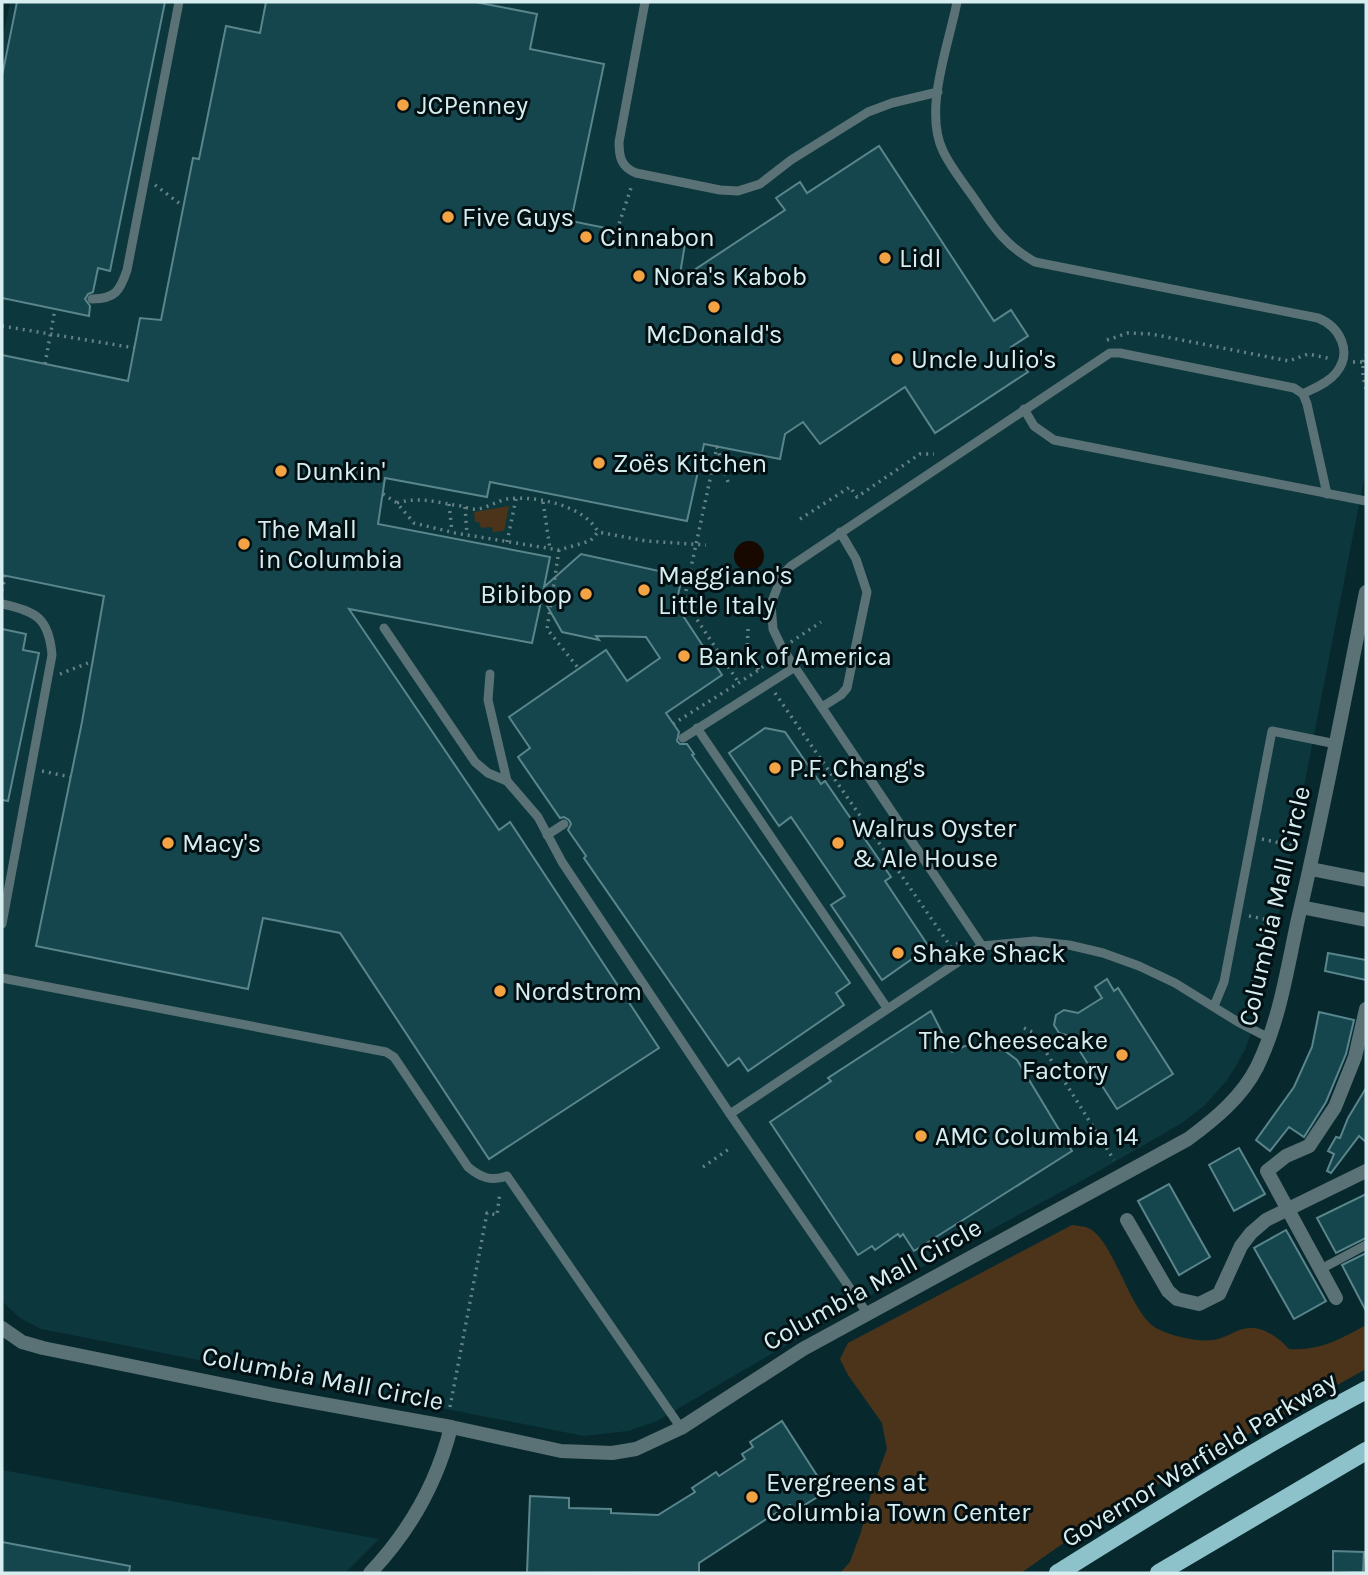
<svg xmlns="http://www.w3.org/2000/svg" width="1368" height="1575" font-family="Karla,sans-serif">
<rect width="100%" height="100%" fill="#07292e"/>
<!-- built -->
<g fill="#0b373d">
<polygon points="10,2 1366,2 1366,469 1262,1001 1245,1050 1228,1079 1205,1105 1182,1123 1085,1179 891,1284 657,1421 628,1431 584,1436 41,1329 20,1318 4,1303 2,1300 2,41"/>
<polygon points="2,1470 379,1539 345,1573 2,1573"/>
</g>
<!-- green -->
<g fill="#4c341a">
<polygon points="509,506 504,531 493,532 492,527 481,528 479,522 475,522 474,512"/>
<path d="M 1072,1225 C 1077,1226 1084,1226 1088,1228 C 1114,1239 1129,1312 1156,1328 C 1170,1336 1197,1342 1213,1340 C 1224,1339 1232,1332 1243,1329 C 1261,1324 1278,1337 1289,1349 C 1320,1351 1341,1339 1366,1325 L 1366,1369 L 1102,1516 L 1021,1573 L 840,1573 L 850,1562 L 861,1532 L 873,1486 L 887,1449 L 882,1423 L 848,1375 L 840,1359 L 848,1343 Z"/>
</g>
<!-- water -->
<circle fill="#170800" cx="749" cy="556" r="15"/>
<!-- building -->
<g fill="#15464d" stroke="#5a858c" stroke-width="2">
<polygon points="17,2 165,2 110,271 98,268 93,292 88,294 85,299 90,306 89,316 2,298 2,76"/>
<polygon points="266,2 475,2 537,14 530,49 604,64 571,221 685,244 679,280 785,210 776,198 800,182 807,193 879,146 994,321 1011,310 1028,336 1011,347 1028,372 935,433 905,387 820,444 803,422 785,434 780,459 704,444 687,521 490,482 487,497 385,478 378,524 550,557 544,587 581,554 682,576 676,605 722,675 666,713 679,732 677,741 680,744 687,744 694,754 692,755 850,983 836,993 844,1005 748,1071 739,1058 728,1066 584,858 586,856 568,830 571,824 569,820 564,817 560,818 518,757 530,748 509,717 606,650 627,681 660,658 646,637 596,636 599,640 562,632 542,597 532,643 349,609 499,830 510,822 659,1048 489,1159 340,933 263,918 248,989 36,946 82,722 104,596 2,575 2,355 128,381 140,318 161,320 193,158 199,159 226,26 260,33"/>
<polygon points="2,629 26,634 23,650 39,653 8,801 2,800"/>
<polygon points="765,728 785,732 821,784 825,781 891,877 885,881 929,947 882,980 831,905 845,896 791,817 779,826 729,753"/>
<polygon points="1328,953 1366,960 1366,980 1325,971"/>
<polygon points="1107,979 1114,991 1118,988 1173,1074 1117,1109 1070,1036 1059,1033 1054,1025 1056,1015 1064,1010 1078,1013 1102,998 1095,987"/>
<polygon points="931,1011 952,1052 965,1046 981,1045 1005,1051 1017,1060 1072,1151 914,1251 903,1234 900,1237 898,1234 875,1250 872,1246 858,1255 770,1122 831,1081 828,1078"/>
<polygon points="1319,1012 1354,1020 1346,1054 1326,1102 1304,1137 1289,1127 1270,1151 1256,1140 1294,1087 1312,1047"/>
<polygon points="1366,1088 1366,1142 1359,1136 1331,1173 1327,1171 1334,1154 1328,1151 1336,1137 1340,1138 1348,1118"/>
<polygon points="1239,1148 1265,1194 1234,1211 1209,1165"/>
<polygon points="1169,1184 1210,1257 1179,1275 1138,1201"/>
<polygon points="1366,1194 1366,1238 1336,1253 1317,1218"/>
<polygon points="1286,1230 1326,1301 1294,1319 1254,1248"/>
<polygon points="1366,1253 1366,1311 1342,1265"/>
<polygon points="782,1421 827,1491 795,1511 790,1505 771,1516 699,1563 699,1572 527,1573 530,1496 569,1498 569,1508 611,1509 611,1513 658,1515 695,1492 692,1488 716,1472 719,1476 745,1459 742,1454 753,1447 750,1442"/>
<polygon points="2,1542 130,1566 129,1573 2,1573"/>
<polygon points="1333,1551 1364,1552 1363,1572 1333,1573"/>
</g>
<g fill="none" stroke-linecap="round" stroke-linejoin="round">
<!-- path -->
<g stroke="#658286" stroke-width="3.5" stroke-dasharray="2 5" stroke-linecap="butt">
<polyline points="155,185 183,206"/>
<polyline points="617,230 632,185"/>
<polyline points="2,326 135,348"/>
<polyline points="1107,340 1128,333 1151,334 1289,361 1308,354 1332,359"/>
<polyline points="1353,362 1363,362 1363,376 1366,389"/>
<polyline points="1363,362 1366,355"/>
<polyline points="45,364 55,309"/>
<polyline points="728,482 717,447 684,600 739,683"/>
<polyline points="383,494 397,503 414,523 455,533 559,550 590,541 598,532 646,541 706,545"/>
<polyline points="543,502 550,549"/>
<path d="M 397,503 C 420,496 438,503 461,506 C 465,507 472,510 477,509 C 487,508 497,501 507,499 C 536,495 585,506 598,532"/>
<polyline points="449,504 452,532"/>
<polyline points="465,507 467,535"/>
<polyline points="800,519 850,487 857,497 920,454 934,454"/>
<polyline points="507,542 516,499"/>
<polyline points="559,550 547,629 579,669"/>
<polyline points="2,591 5,576"/>
<polyline points="748,629 747,652 761,673"/>
<polyline points="791,642 821,622"/>
<polyline points="60,674 93,661"/>
<polyline points="775,693 951,947 961,942"/>
<polyline points="673,724 759,670 774,656"/>
<polyline points="42,771 70,777"/>
<polyline points="1262,839 1294,846"/>
<polyline points="1249,916 1279,922"/>
<polyline points="1024,1028 1034,1033 1114,1160"/>
<polyline points="703,1167 729,1149"/>
<polyline points="450,1407 487,1213 497,1215 500,1192"/>
</g>
<!-- lane -->
<g stroke="#5a7276" stroke-width="9">
<path d="M 645,2 L 619,142 C 619,157 621,167 636,173 L 720,190 L 738,191 L 760,184 L 791,160 L 868,112 L 892,103 L 938,92"/>
<path d="M 957,2 C 949,44 923,110 943,151 C 951,168 965,185 976,201 C 994,228 1006,246 1035,262 L 1318,318 C 1340,327 1353,352 1336,373 C 1328,383 1314,388 1303,394"/>
<path d="M 92,299 C 115,299 120,291 127,270 L 179,2"/>
<polyline points="1024,409 1034,426 1054,440 1366,501"/>
<path d="M 2,604 C 37,611 49,619 52,655 L 2,924"/>
<polyline points="384,628 475,762 488,773 507,781"/>
<polyline points="490,674 488,700 507,781 538,817 562,862 730,1114 867,1313"/>
<polyline points="822,707 841,695 847,688 867,592 856,559 840,532"/>
<polyline points="697,728 887,1008"/>
<polyline points="683,738 795,667"/>
<polyline points="547,835 564,824"/>
<polyline points="982,946 782,648 773,629 771,604 782,575 791,566 1110,353 1120,353 1294,388 1303,394 1307,404 1327,494"/>
<path d="M 2,978 L 386,1052 L 394,1057 L 468,1167 C 480,1177 491,1182 507,1176 L 681,1428"/>
<polyline points="1214,1006 1224,982 1272,731 1336,744"/>
<polyline points="730,1114 982,946 1034,941 1069,945 1103,953 1139,966 1175,983 1238,1022 1269,1038"/>
<polyline points="1321,1269 1366,1245"/>
</g>
<!-- street -->
<g stroke="#5a7276" stroke-width="14">
<polyline points="1311,869 1366,880"/>
<polyline points="1301,907 1366,920"/>
<polyline points="1127,1220 1168,1291 1177,1299 1199,1304 1219,1294 1241,1246 1251,1233 1266,1220 1366,1171"/>
<polyline points="1336,1298 1267,1171 1286,1156 1309,1146 1335,1107 1355,1057 1366,1009"/>
<path d="M 2,1328 L 22,1342 L 43,1348 L 274,1395 L 451,1427 L 561,1451 L 612,1453 L 636,1449 L 681,1428 L 803,1349 L 1188,1139 C 1215,1119 1242,1097 1257,1067 C 1280,1020 1287,969 1298,919 C 1324,810 1344,701 1366,592"/>
<path d="M 370,1573 C 410,1531 437,1483 451,1427"/>
</g>
<!-- primary -->
<g stroke="#8ec2ca" stroke-width="18">
<path d="M 1058,1573 C 1159,1510 1261,1446 1366,1390"/>
<polyline points="1159,1573 1366,1451"/>
</g>
</g>
<!-- markers -->
<g fill="#f4a344" stroke="#021013" stroke-width="2.5">
<circle cx="403" cy="105" r="7"/>
<circle cx="448" cy="217" r="7"/>
<circle cx="586" cy="237" r="7"/>
<circle cx="885" cy="258" r="7"/>
<circle cx="639" cy="276" r="7"/>
<circle cx="714" cy="307" r="7"/>
<circle cx="897" cy="359" r="7"/>
<circle cx="599" cy="463" r="7"/>
<circle cx="281" cy="471" r="7"/>
<circle cx="244" cy="544" r="7"/>
<circle cx="644" cy="590" r="7"/>
<circle cx="586" cy="594" r="7"/>
<circle cx="684" cy="656" r="7"/>
<circle cx="775" cy="768" r="7"/>
<circle cx="168" cy="843" r="7"/>
<circle cx="838" cy="843" r="7"/>
<circle cx="898" cy="953" r="7"/>
<circle cx="500" cy="991" r="7"/>
<circle cx="1122" cy="1055" r="7"/>
<circle cx="921" cy="1136" r="7"/>
<circle cx="752" cy="1497" r="7"/>
</g>
<g text-anchor="middle" stroke-width="6" stroke-linejoin="round" paint-order="stroke">
<!-- poi labels -->
<g font-size="26" fill="#d7eef1" stroke="#021013" text-anchor="start">
<text x="417" y="114">JCPenney</text>
<text x="462" y="226">Five Guys</text>
<text x="600" y="246">Cinnabon</text>
<text x="899" y="267">Lidl</text>
<text x="653" y="285">Nora's Kabob</text>
<text x="714" y="343" text-anchor="middle">McDonald's</text>
<text x="911" y="368">Uncle Julio's</text>
<text x="613" y="472">Zoës Kitchen</text>
<text x="295" y="480">Dunkin'</text>
<text x="258" y="538">The Mall<tspan x="258" dy="30">in Columbia</tspan></text>
<text x="658" y="584">Maggiano's<tspan x="658" dy="30">Little Italy</tspan></text>
<text x="572" y="603" text-anchor="end">Bibibop</text>
<text x="698" y="665">Bank of America</text>
<text x="789" y="777">P.F. Chang's</text>
<text x="852" y="837">Walrus Oyster<tspan x="852" dy="30">&amp; Ale House</tspan></text>
<text x="182" y="852">Macy's</text>
<text x="912" y="962">Shake Shack</text>
<text x="514" y="1000">Nordstrom</text>
<text x="1108" y="1049" text-anchor="end">The Cheesecake<tspan x="1108" dy="30">Factory</tspan></text>
<text x="935" y="1145">AMC Columbia 14</text>
<text x="766" y="1491">Evergreens at<tspan x="766" dy="30">Columbia Town Center</tspan></text>
</g>
<!-- street labels -->
<g font-size="26" fill="#d7eef1" stroke="#021013">
<text transform="translate(1274 906) rotate(-77)" y="9">Columbia Mall Circle</text>
<text transform="translate(872 1284) rotate(-29)" y="9">Columbia Mall Circle</text>
<text transform="translate(323 1378) rotate(11)" y="9">Columbia Mall Circle</text>
<text transform="translate(1199 1459) rotate(-31)" y="9">Governor Warfield Parkway</text>
</g>
</g>
<!-- border -->
<rect width="1368" height="1575" fill="none" stroke="#d7eef1" stroke-width="7"/>
</svg>
